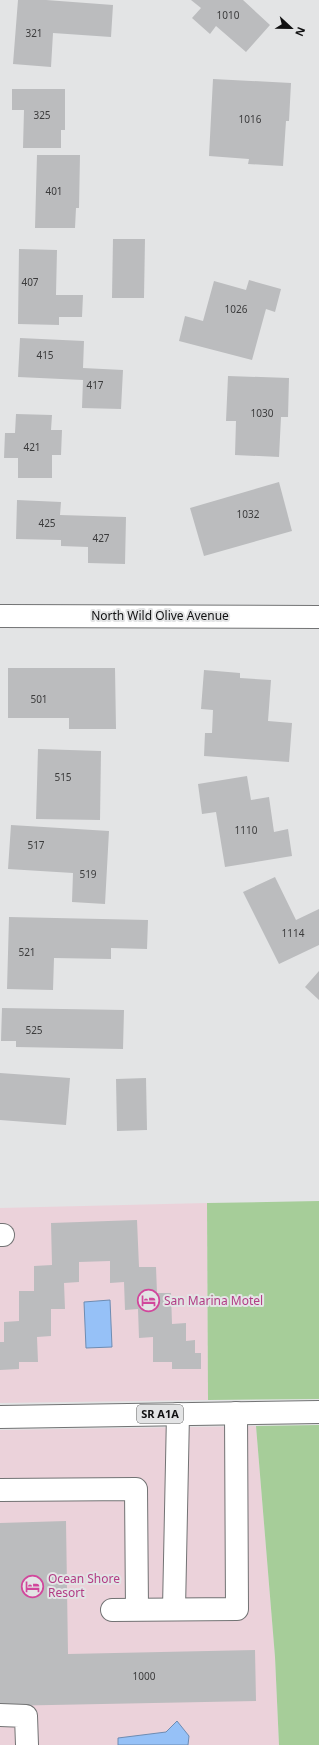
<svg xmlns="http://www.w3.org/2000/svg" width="319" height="1745" font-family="'Noto Sans',sans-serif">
<rect width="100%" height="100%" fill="#e3e4e5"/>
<!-- commercial -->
<g fill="#ebd2da">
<polygon points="207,1203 208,1400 0,1403 0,1208"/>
<polygon points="256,1426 275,1657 279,1745 0,1745 0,1430"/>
</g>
<!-- green -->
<g fill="#a6cd99">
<polygon points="319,1201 319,1399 208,1400 207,1203"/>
<polygon points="319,1425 319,1745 279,1745 275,1657 256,1426"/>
</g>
<!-- water -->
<g fill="#96c1f7" stroke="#6e8cb2">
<polygon points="110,1300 112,1347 86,1348 84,1302"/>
<polygon points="177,1721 189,1736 188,1745 118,1745 118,1738 166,1732"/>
</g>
<!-- building -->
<g fill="#bbbcbe">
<polygon points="18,0 46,0 113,5 111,37 53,33 51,67 13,64"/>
<polygon points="191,0 243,0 270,25 246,52 216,26 210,34 192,18 201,8"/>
<polygon points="213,79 291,83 289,121 286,121 283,166 248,164 249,159 209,156"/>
<polygon points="12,89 65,89 65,130 61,130 61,148 23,148 24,110 12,110"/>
<polygon points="37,155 80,155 79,208 76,208 75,228 35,228"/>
<polygon points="113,239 145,239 144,298 112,298"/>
<polygon points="19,249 57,250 56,295 83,295 82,317 59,317 59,325 18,324"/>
<polygon points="249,280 281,289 275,312 266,309 252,360 179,341 185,316 203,321 214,281 246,290"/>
<polygon points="20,338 84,341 83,368 123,370 121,409 82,408 83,380 18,377"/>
<polygon points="228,376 289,378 288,417 281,417 279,457 235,455 236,421 226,421"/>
<polygon points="16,414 52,415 51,430 62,430 61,455 52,455 52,478 18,478 18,458 4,458 5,433 15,433"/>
<polygon points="279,482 292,531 204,556 190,508"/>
<polygon points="17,500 61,502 60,515 126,517 125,564 88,563 88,547 61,546 61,540 16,539"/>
<polygon points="8,668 115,668 116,729 69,729 69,718 8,718"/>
<polygon points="204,670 240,673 240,678 271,680 268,721 292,723 289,762 204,756 205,733 212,733 213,710 201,709"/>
<polygon points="38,749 101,751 100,820 36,819"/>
<polygon points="247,776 251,800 269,797 274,832 288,829 292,856 225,867 216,812 202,814 198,784"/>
<polygon points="11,825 109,831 105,904 72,902 73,873 8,869"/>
<polygon points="275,877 296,920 319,909 319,945 279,964 243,892"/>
<polygon points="9,917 148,920 147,949 111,948 111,959 54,958 53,990 7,989"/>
<polygon points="319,971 319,1000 305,987"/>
<polygon points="2,1008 124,1010 123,1049 16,1047 16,1041 1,1041"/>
<polygon points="0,1073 70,1078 66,1125 0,1120"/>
<polygon points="146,1078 147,1130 117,1131 116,1079"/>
<polygon points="137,1220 139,1267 156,1267 157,1293 171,1293 172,1324 186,1323 186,1341 195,1340 195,1353 201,1353 201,1369 172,1369 172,1362 153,1362 153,1337 139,1338 138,1309 125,1310 124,1282 110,1283 110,1261 79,1262 79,1282 64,1283 65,1309 51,1309 51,1336 37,1337 38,1362 19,1362 19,1369 0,1370 0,1342 4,1342 4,1322 19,1321 19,1291 34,1291 34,1266 52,1265 51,1223"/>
<polygon points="66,1521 68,1654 255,1650 256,1701 0,1706 0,1523"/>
</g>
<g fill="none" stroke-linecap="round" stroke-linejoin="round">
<defs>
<g id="minor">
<polyline points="0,616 319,617"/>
<polyline points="0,1235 3,1235"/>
<polyline points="0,1490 136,1489 137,1609"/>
<polyline points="174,1609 178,1414"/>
<polyline points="112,1610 237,1609 236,1413"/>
<polyline points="0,1715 26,1716 27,1745"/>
</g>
<polyline id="major" points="0,1417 319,1412"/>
</defs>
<!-- minor casing -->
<use href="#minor" stroke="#727374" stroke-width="24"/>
<!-- major casing -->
<use href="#major" stroke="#727374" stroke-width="24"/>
<!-- minor -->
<use href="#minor" stroke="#fff" stroke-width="22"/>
<!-- major -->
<use href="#major" stroke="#fff" stroke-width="22"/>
</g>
<!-- icons -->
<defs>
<symbol id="hotel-ring" viewBox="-11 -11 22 22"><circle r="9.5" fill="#e3e4e5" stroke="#d1479c" stroke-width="1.5"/><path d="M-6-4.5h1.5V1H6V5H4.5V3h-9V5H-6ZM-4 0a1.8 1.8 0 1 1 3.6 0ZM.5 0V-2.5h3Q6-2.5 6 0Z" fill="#d1479c"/></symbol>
</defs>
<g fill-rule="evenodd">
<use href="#hotel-ring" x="136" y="1288" width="25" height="25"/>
<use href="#hotel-ring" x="20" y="1574" width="25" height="25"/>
</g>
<g text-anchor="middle" stroke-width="4" stroke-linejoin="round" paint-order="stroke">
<!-- number labels -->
<g font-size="10" fill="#3b3b3c">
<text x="228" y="19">1010</text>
<text x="34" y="37">321</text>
<text x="42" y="119">325</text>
<text x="250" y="123">1016</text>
<text x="54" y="195">401</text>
<text x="30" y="286">407</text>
<text x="236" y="313">1026</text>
<text x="45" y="359">415</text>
<text x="95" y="389">417</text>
<text x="262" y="417">1030</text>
<text x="32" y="451">421</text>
<text x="248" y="518">1032</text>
<text x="47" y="527">425</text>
<text x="101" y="542">427</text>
<text x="39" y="703">501</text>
<text x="63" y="781">515</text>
<text x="246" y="834">1110</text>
<text x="36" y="849">517</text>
<text x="88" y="878">519</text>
<text x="293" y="937">1114</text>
<text x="27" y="956">521</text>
<text x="34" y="1034">525</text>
<text x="144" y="1680">1000</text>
</g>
<!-- shield labels -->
<rect fill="#e3e4e5" stroke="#4f5051" stroke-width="1" x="137" y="1405" width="46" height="18" rx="3"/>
<g font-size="11" font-weight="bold" fill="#101011">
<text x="160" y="1418">SR A1A</text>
</g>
<!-- street labels -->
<g font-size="12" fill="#101011" stroke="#e3e4e5">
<text x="160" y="620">North Wild Olive Avenue</text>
</g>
<!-- hotel labels -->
<g font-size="12" fill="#b23c85" stroke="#e3e4e5" text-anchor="start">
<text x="164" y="1305">San Marina Motel</text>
<text x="48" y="1583">Ocean Shore<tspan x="48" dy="14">Resort</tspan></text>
</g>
</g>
<!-- north arrow -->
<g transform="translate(291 28) rotate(112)" stroke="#e3e4e5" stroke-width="3" paint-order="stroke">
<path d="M0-3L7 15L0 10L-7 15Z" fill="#101011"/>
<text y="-6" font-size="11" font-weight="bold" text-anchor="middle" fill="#101011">N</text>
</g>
</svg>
